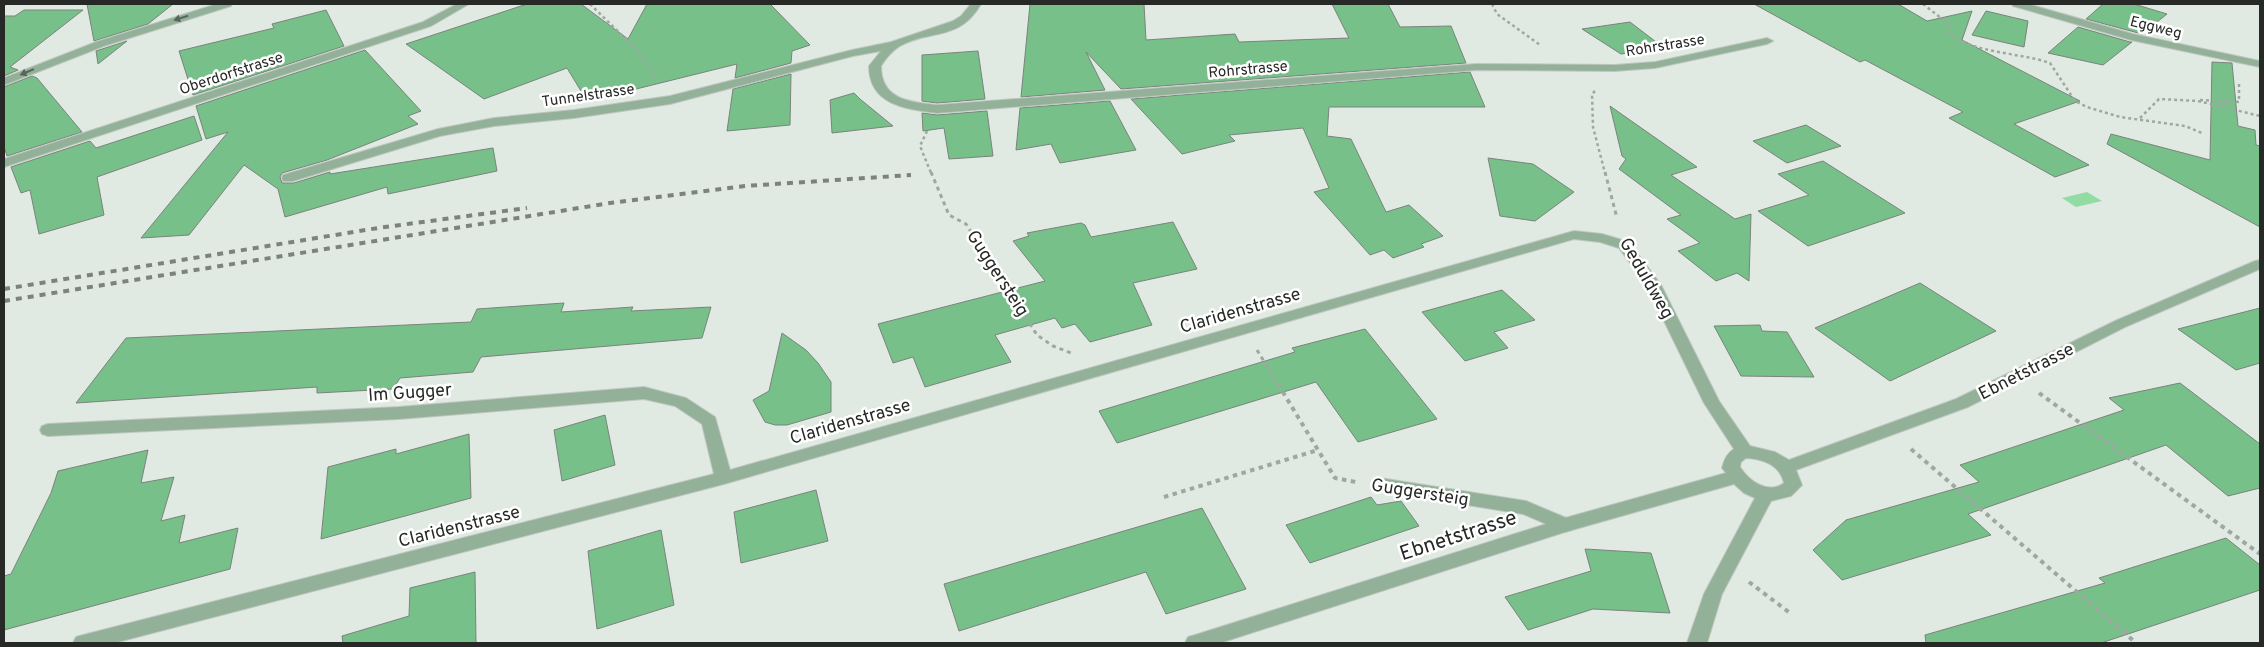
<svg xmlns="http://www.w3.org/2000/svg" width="2264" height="647" font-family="Overpass,sans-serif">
<rect width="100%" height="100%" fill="#e0eae2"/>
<!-- water -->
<polygon fill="#92dba3" points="2087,192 2102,201 2076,207 2062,198"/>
<!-- building -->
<g fill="#77c089" stroke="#7b837c">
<polygon points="87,4 173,4 148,24 94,41"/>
<polygon points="527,4 581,4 628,39 647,4 770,4 810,45 792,51 791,63 735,78 737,64 628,91 628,89 584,96 567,68 484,99 406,44"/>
<polygon points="1030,4 1144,4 1146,40 1235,34 1239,42 1349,38 1332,4 1388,4 1400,27 1451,26 1466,63 1121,89 1086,52 1105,90 1021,97"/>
<polygon points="1754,4 1898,4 1927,21 1972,11 1962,40 2080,101 2014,124 2089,165 2055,177 1949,118 1963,112 1865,60 1860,62"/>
<polygon points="2103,4 2134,4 2167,14 2142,34 2086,19"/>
<polygon points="24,10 83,10 10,67 18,70 4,76 4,16 15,16"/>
<polygon points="326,10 344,46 193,95 179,51 274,28 272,24"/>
<polygon points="1986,11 2028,21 2024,47 1972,35"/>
<polygon points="1630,22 1664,48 1621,54 1582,29"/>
<polygon points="2078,27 2130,42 2132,42 2103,65 2048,53"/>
<polygon points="127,41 98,64 96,51"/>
<polygon points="365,50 421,111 408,116 418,124 327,160 282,173 280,177 282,183 294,183 330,172 330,174 493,148 497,171 388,194 387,187 285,217 278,189 244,165 189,235 141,238 228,132 206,139 196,106"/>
<polygon points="978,51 985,99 937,103 922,101 922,55"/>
<polygon points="2212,62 2232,63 2238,126 2255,130 2256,145 2260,146 2260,227 2107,144 2111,134 2210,160"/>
<polygon points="1470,72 1485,107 1329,107 1327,136 1351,139 1386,212 1409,205 1443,236 1421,244 1424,247 1393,258 1384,250 1370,255 1314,192 1329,188 1303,128 1229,135 1235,141 1182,154 1131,99"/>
<polygon points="791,74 790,125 727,131 733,89"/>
<polygon points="32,76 37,78 82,132 7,156 4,147 4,87"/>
<polygon points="854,93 860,99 893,126 832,133 830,100"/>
<polygon points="1110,101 1136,150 1060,163 1051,144 1016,150 1020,108"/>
<polygon points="1610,106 1697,167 1671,175 1735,219 1751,214 1749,281 1737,273 1716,281 1678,251 1700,243 1667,219 1681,215 1619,169 1626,159 1622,156"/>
<polygon points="987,111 993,156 949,159 944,128 923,131 922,113 937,115"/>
<polygon points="194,116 202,140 97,177 104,215 39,234 30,190 21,193 11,167 90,141 96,148"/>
<polygon points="1806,125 1841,146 1787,163 1753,141"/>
<polygon points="1488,158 1533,164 1574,192 1535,221 1500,216"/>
<polygon points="1823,161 1905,213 1808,246 1758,211 1809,195 1778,174"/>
<polygon points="1173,222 1197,269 1133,283 1152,325 1090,342 1075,324 1062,328 1055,318 995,335 1011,362 925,387 913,357 893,363 878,324 1045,281 1013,241 1029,236 1027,233 1081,223 1085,225 1091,237"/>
<polygon points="1920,283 1996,331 1890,381 1815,328"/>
<polygon points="1502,290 1535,320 1494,332 1508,348 1465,361 1422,312"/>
<polygon points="564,303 561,312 633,307 631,311 711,307 702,338 481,357 473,372 400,378 393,389 317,393 317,387 76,403 126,338 471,322 477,309"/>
<polygon points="2260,308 2260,363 2236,370 2178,329"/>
<polygon points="1760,325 1762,331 1787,332 1814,377 1741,376 1714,326"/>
<polygon points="1365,329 1437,419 1358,442 1316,382 1117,443 1099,411 1295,352 1292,348"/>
<polygon points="782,333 806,350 818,363 831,382 831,412 787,425 775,425 765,422 753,400 769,391"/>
<polygon points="2180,383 2260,444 2260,488 2228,496 2166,445 1968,514 1991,535 1842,580 1813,550 1846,520 1979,482 1960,465 2124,410 2109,398"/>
<polygon points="605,415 615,465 562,481 554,430"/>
<polygon points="469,434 471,498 321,539 328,467 396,449 396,454"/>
<polygon points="148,450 141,483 174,477 161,521 185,515 179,543 238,528 230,569 4,630 4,576 11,574 51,493 58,471"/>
<polygon points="816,490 828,541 741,563 734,512"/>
<polygon points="1371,497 1377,505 1401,501 1419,526 1310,563 1286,525"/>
<polygon points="1202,508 1246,589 1166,614 1146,572 959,631 944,584"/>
<polygon points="661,530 674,605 597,629 588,551"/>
<polygon points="2226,538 2260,565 2260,590 2101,643 1926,643 1925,635 2105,583 2099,578"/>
<polygon points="1585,549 1651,553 1670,613 1593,609 1528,630 1505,597 1591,571"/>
<polygon points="475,572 476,643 343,643 342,636 409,616 410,588"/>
</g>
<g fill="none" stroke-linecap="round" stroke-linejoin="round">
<defs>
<polygon id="lane" points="1380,478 1526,501 1571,520 1574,525 1571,530 1565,532 1523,514 1374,490 1371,485 1374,480"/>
<g id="street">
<polygon points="217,4 232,4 231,6 104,46 4,85 4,78 96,42"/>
<polygon points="457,4 469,4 431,26 4,167 4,159 423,22"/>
<path d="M 971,4 L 981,4 C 959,42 930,29 900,46 C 892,51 886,58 881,66 C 881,100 910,102 937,105 L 1476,64 L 1615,65 L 1655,62 L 1767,38 L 1773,41 L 1767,44 L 1655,68 L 1615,71 L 1476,70 L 937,113 C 906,109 869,105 869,66 L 881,51 L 853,56 L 670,104 L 574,118 L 494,126 L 440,136 L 293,181 L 283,181 L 282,178 L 283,175 L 438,129 L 494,118 L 574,110 L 670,96 L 852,50 L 891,42 L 953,21 L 961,16 Z"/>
<polygon points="2012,4 2028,4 2133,34 2260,61 2260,67 2131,40 2013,6"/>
<path d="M 1574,231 L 1602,234 L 1629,242 L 1661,285 L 1719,401 L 1750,446 L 1775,452 L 1789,460 L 1956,399 L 2115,321 L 2255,261 L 2260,260 L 2260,269 L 2125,327 L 1968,407 L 1796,470 L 1802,485 L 1791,496 L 1771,501 L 1722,594 L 1707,643 L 1687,643 L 1704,594 L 1755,498 L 1744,493 L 1734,484 L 1565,532 L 1220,643 L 1185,643 L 1188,637 L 1195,635 L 1565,518 L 1726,473 L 1722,468 C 1724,460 1727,453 1734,449 L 1704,403 L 1647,286 L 1619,248 L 1600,242 L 1574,239 L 724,484 L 114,643 L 73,643 L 76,637 L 83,635 L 714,474 L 702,424 L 675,406 L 644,399 L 399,419 L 48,436 L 42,434 L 40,430 L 42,426 L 48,424 L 399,407 L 644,387 L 686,398 L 715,417 L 730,470 ZM 1746,458 C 1763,459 1780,465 1784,483 C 1768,495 1749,481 1740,467 L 1741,462 Z"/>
</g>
</defs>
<!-- lane casing -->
<use href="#lane" stroke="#bfc7c0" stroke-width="2"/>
<!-- street casing -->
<use href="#street" stroke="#bfc7c0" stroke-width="2"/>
<!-- path-far2 -->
<g stroke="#9fa7a1" stroke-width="2.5" stroke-dasharray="3 3" stroke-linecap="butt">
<polyline points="590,4 638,51 657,80"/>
<polyline points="1492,4 1497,14 1540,45"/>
<path d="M 1923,4 L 1950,25 L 1947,32 C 1974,54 2018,52 2050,63 L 2075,101 L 2087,107 L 2120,117 L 2185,126 L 2202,133"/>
<polyline points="4,5 6,4"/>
<polyline points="1595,91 1592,94 1593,127 1605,173"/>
<polyline points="2200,100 2239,102 2239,83"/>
<polyline points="2140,118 2159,99 2198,101 2260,116"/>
<polyline points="927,131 920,146 931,173"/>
</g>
<!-- path-far1 -->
<g stroke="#9fa7a1" stroke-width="3" stroke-dasharray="4 4" stroke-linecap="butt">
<polyline points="931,172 949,215 966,224 1037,335 1053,346 1071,353"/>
<polyline points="1605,172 1617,218"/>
<polyline points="1257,350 1279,386"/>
</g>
<!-- path -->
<g stroke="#9fa7a1" stroke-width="4" stroke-dasharray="4.5 4.5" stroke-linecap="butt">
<polyline points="1278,384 1335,478 1356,482"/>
<polyline points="2039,393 2260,554"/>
<polyline points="1911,449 2135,642"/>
<polyline points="1164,497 1318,450"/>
<polyline points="1749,582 1790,613"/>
</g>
<!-- lane -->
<use href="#lane" fill="#93b199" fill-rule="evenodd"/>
<!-- street -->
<use href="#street" fill="#93b199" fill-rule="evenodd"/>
<!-- rail -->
<g stroke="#7c827d" stroke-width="4" stroke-dasharray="6 6" stroke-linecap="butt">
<polyline points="4,289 378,228 527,208"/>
<polyline points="4,301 610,203 745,186 911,175"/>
</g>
</g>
<!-- one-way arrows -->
<defs><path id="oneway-solid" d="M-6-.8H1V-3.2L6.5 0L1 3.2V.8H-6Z" transform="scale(1.25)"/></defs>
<g fill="#57665a">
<use href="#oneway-solid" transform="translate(181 18) rotate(162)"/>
<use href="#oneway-solid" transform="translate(27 72) rotate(157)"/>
</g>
<g text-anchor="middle" stroke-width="5" stroke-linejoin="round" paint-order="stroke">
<!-- far-street labels -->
<g font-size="15" fill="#262926" stroke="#fff">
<text transform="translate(2156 27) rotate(14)" y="5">Eggweg</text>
<text transform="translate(1665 45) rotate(-9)" y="5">Rohrstrasse</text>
<text transform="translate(1248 69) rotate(-5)" y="5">Rohrstrasse</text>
<text transform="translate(231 73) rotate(-18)" y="5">Oberdorfstrasse</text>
<text transform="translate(588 95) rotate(-8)" y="5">Tunnelstrasse</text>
</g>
<!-- street labels -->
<g font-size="18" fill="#262926" stroke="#fff">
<text transform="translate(998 273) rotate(57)" y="6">Guggersteig</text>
<text transform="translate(1647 278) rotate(60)" y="6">Geduldweg</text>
<text transform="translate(1240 310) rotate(-16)" y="6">Claridenstrasse</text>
<text transform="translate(2026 371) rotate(-27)" y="6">Ebnetstrasse</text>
<text transform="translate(410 392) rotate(-4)" y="6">Im Gugger</text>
<text transform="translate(850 421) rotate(-16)" y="6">Claridenstrasse</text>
<text transform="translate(1420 492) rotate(9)" y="6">Guggersteig</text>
<text transform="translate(459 526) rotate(-14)" y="6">Claridenstrasse</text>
</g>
<!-- near-street labels -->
<g font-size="21" fill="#262926" stroke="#fff">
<text transform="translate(1458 535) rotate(-18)" y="7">Ebnetstrasse</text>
</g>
</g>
<!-- border -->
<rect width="2264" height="647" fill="none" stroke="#262926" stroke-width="10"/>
</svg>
